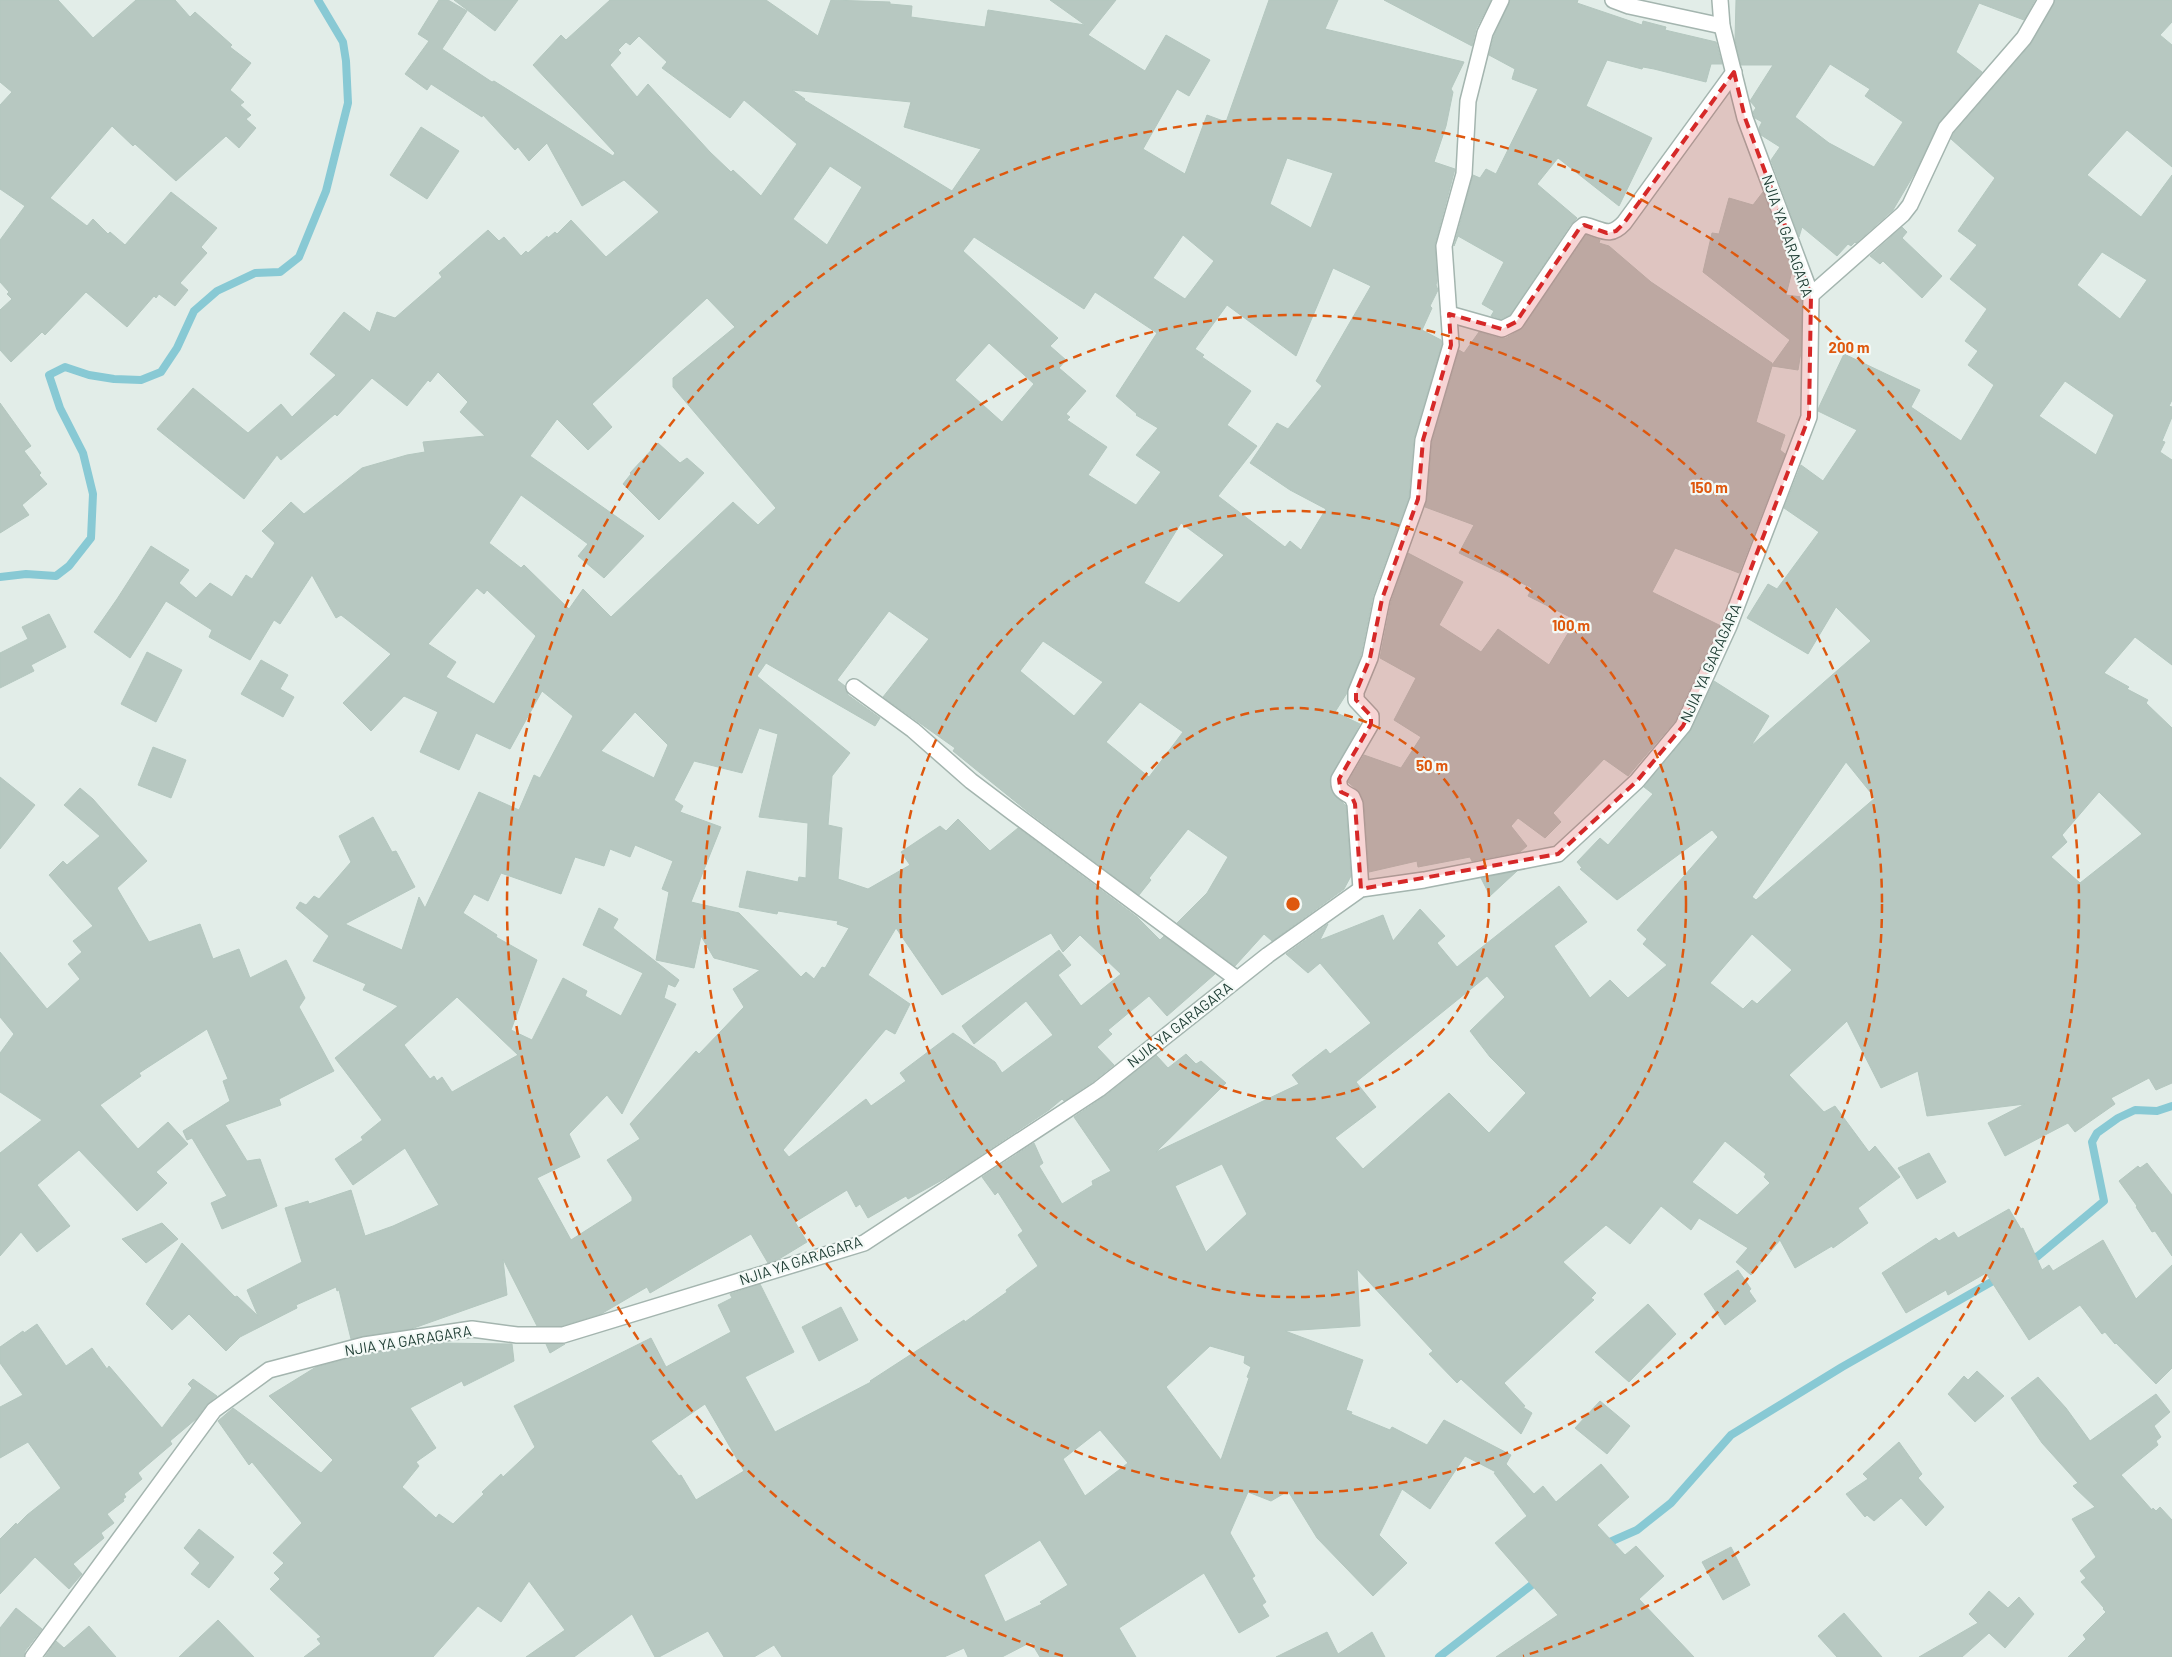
<svg xmlns="http://www.w3.org/2000/svg" width="2172" height="1657" font-family="Barlow,sans-serif">
<rect width="100%" height="100%" fill="#e2ede8"/>
<g fill="none" stroke-linecap="round" stroke-linejoin="round">
<!-- stream -->
<g stroke="#88c9d4" stroke-width="8">
<polyline points="0,577 26,574 56,576 69,566 91,538 93,494 83,453 60,408 49,375 65,367 89,375 114,379 141,380 161,372 177,348 194,311 217,291 255,273 280,272 299,257 326,191 348,103 346,61 343,42 318,0"/>
<polyline points="2028,1262 2038,1256 2104,1201 2092,1142 2097,1133 2118,1118 2135,1110 2157,1111 2172,1106"/>
<polyline points="1603,1545 1637,1530 1671,1503 1731,1435 1842,1367 2000,1277"/>
<polyline points="1439,1657 1538,1580"/>
</g>
</g>
<!-- building -->
<g fill="#b7c8c1" stroke="#b4c7bf" fill-rule="evenodd">
<polygon points="0,0 58,0 93,38 136,0 175,0 190,17 195,12 232,45 230,47 251,63 230,90 244,102 240,105 251,115 246,119 256,128 239,148 226,136 176,181 135,144 133,146 112,126 50,198 87,226 93,219 108,234 110,232 125,245 171,192 217,228 201,247 207,253 180,283 188,290 175,306 159,294 156,298 154,296 127,327 86,292 45,335 42,332 11,362 0,350 0,310 12,299 7,294 9,292 0,282 0,240 25,206 0,189 0,105 12,92 0,82"/>
<path d="M 439,0 L 448,0 L 467,11 L 442,49 L 492,82 L 494,81 L 613,156 L 615,153 L 533,65 L 561,35 L 566,40 L 610,0 L 766,0 L 818,36 L 831,0 L 890,2 L 890,4 L 912,6 L 911,17 L 985,27 L 988,10 L 1085,25 L 1050,0 L 1116,0 L 1088,35 L 1145,71 L 1166,35 L 1210,60 L 1189,96 L 1177,89 L 1143,149 L 1185,174 L 1207,115 L 1226,122 L 1269,0 L 1338,0 L 1325,29 L 1464,62 L 1451,89 L 1453,92 L 1446,126 L 1434,162 L 1455,169 L 1435,244 L 1437,281 L 1436,285 L 1438,290 L 1430,306 L 1432,308 L 1422,330 L 1441,340 L 1442,344 L 1414,438 L 1409,497 L 1373,596 L 1361,655 L 1347,693 L 1335,712 L 1360,724 L 1330,779 L 1333,793 L 1346,806 L 1351,876 L 1344,889 L 1272,941 L 1264,934 L 1235,966 L 1177,923 L 1207,893 L 1228,857 L 1188,829 L 1149,878 L 1151,880 L 1139,895 L 1027,811 L 953,751 L 955,748 L 883,697 L 929,639 L 889,611 L 837,680 L 845,686 L 848,695 L 880,718 L 875,726 L 766,663 L 757,676 L 850,753 L 832,776 L 828,825 L 842,828 L 838,879 L 868,889 L 910,865 L 901,852 L 940,826 L 946,831 L 958,819 L 990,851 L 1018,828 L 1137,917 L 1160,940 L 1164,936 L 1215,974 L 1167,1016 L 1149,996 L 1108,1030 L 1112,1034 L 1097,1047 L 1114,1065 L 1094,1081 L 1064,1101 L 1062,1099 L 1049,1110 L 951,1175 L 908,1199 L 906,1196 L 868,1218 L 860,1204 L 856,1207 L 847,1190 L 795,1222 L 807,1242 L 779,1259 L 768,1263 L 751,1234 L 650,1293 L 647,1287 L 601,1314 L 562,1326 L 537,1326 L 503,1259 L 507,1295 L 411,1329 L 351,1339 L 339,1290 L 337,1291 L 336,1287 L 296,1305 L 297,1308 L 240,1337 L 226,1351 L 189,1314 L 172,1330 L 146,1304 L 182,1243 L 235,1297 L 237,1296 L 258,1316 L 247,1290 L 302,1262 L 285,1208 L 308,1201 L 309,1204 L 351,1190 L 365,1236 L 393,1226 L 439,1205 L 405,1148 L 353,1185 L 335,1159 L 363,1140 L 361,1137 L 382,1120 L 335,1058 L 398,1006 L 363,990 L 366,984 L 313,961 L 329,936 L 296,908 L 300,902 L 306,905 L 314,896 L 319,899 L 351,862 L 339,836 L 373,817 L 392,852 L 396,851 L 415,887 L 345,924 L 402,950 L 419,897 L 425,908 L 479,792 L 519,810 L 534,775 L 540,778 L 573,716 L 542,691 L 510,749 L 476,733 L 459,770 L 420,752 L 438,712 L 404,696 L 371,731 L 343,703 L 391,654 L 341,615 L 336,618 L 312,575 L 280,624 L 274,620 L 250,660 L 209,637 L 212,630 L 166,601 L 130,658 L 94,632 L 117,599 L 151,546 L 189,570 L 179,583 L 196,598 L 210,583 L 232,597 L 246,575 L 252,579 L 275,543 L 262,531 L 291,502 L 304,514 L 362,468 L 407,455 L 425,452 L 423,442 L 485,436 L 460,412 L 468,402 L 438,372 L 430,382 L 428,380 L 407,406 L 372,378 L 337,416 L 335,414 L 281,460 L 277,455 L 244,499 L 157,429 L 193,388 L 248,433 L 281,404 L 292,417 L 336,375 L 310,354 L 344,312 L 370,332 L 377,312 L 395,318 L 442,277 L 439,273 L 488,230 L 499,241 L 504,237 L 521,256 L 526,251 L 528,253 L 547,236 L 548,238 L 555,232 L 557,234 L 571,220 L 606,257 L 659,212 L 624,180 L 582,206 L 547,143 L 529,161 L 518,147 L 515,150 L 483,115 L 482,117 L 431,84 L 427,90 L 405,74 L 429,41 L 418,34 ZM 639,36 L 667,62 L 662,68 L 730,118 L 744,100 L 797,144 L 761,196 L 733,170 L 731,172 L 710,152 L 648,84 L 637,97 L 610,65 L 621,53 L 618,50 L 626,42 L 630,45 ZM 792,90 L 911,102 L 904,127 L 981,149 L 952,191 L 804,100 L 805,99 ZM 1287,158 L 1333,173 L 1311,228 L 1270,204 ZM 830,166 L 862,187 L 827,245 L 793,219 ZM 1183,235 L 1214,261 L 1185,299 L 1153,278 ZM 974,237 L 1084,309 L 1095,292 L 1157,333 L 1116,396 L 1137,414 L 1136,415 L 1158,428 L 1136,455 L 1161,472 L 1136,505 L 1088,475 L 1107,447 L 1067,420 L 1070,417 L 1066,414 L 1086,391 L 1059,368 L 1066,360 L 1050,346 L 1058,338 L 963,251 ZM 1333,268 L 1371,286 L 1316,381 L 1322,386 L 1288,429 L 1277,423 L 1250,463 L 1290,490 L 1326,509 L 1301,550 L 1290,541 L 1285,547 L 1218,496 L 1257,446 L 1227,425 L 1251,391 L 1202,357 L 1204,355 L 1195,349 L 1227,305 L 1296,356 ZM 707,298 L 735,327 L 673,378 L 673,387 L 776,508 L 758,525 L 733,502 L 611,617 L 583,589 L 569,609 L 524,565 L 521,568 L 489,543 L 521,495 L 588,544 L 578,556 L 604,578 L 644,536 L 530,456 L 557,419 L 588,450 L 612,427 L 592,404 ZM 989,343 L 1034,384 L 1002,422 L 955,380 ZM 1181,523 L 1224,555 L 1179,603 L 1144,583 ZM 477,588 L 484,594 L 487,590 L 536,636 L 494,704 L 446,677 L 456,662 L 428,644 ZM 1043,641 L 1103,682 L 1074,716 L 1020,671 ZM 1140,702 L 1183,732 L 1149,777 L 1106,742 ZM 635,712 L 668,745 L 654,778 L 601,751 ZM 759,728 L 778,734 L 759,817 L 808,823 L 806,878 L 799,877 L 798,882 L 747,871 L 739,907 L 777,914 L 778,911 L 838,921 L 837,924 L 849,928 L 825,968 L 822,967 L 814,979 L 806,972 L 801,977 L 739,913 L 691,902 L 721,827 L 680,812 L 683,806 L 674,800 L 694,761 L 742,773 ZM 635,845 L 673,861 L 662,889 L 669,892 L 656,960 L 694,968 L 701,936 L 714,958 L 760,970 L 733,989 L 744,1007 L 699,1054 L 696,1051 L 630,1124 L 640,1139 L 607,1160 L 632,1197 L 632,1201 L 571,1240 L 537,1178 L 580,1157 L 569,1134 L 607,1095 L 622,1114 L 676,1004 L 664,998 L 668,984 L 675,987 L 679,980 L 613,928 L 618,919 L 599,908 L 583,945 L 643,973 L 621,1016 L 585,996 L 587,991 L 563,978 L 532,1040 L 511,1030 L 537,960 L 496,937 L 497,935 L 463,913 L 474,894 L 488,901 L 501,873 L 561,894 L 575,857 L 604,866 L 610,849 L 630,857 ZM 896,928 L 942,995 L 1051,933 L 1063,952 L 1080,935 L 1121,974 L 1081,1006 L 1058,975 L 1071,965 L 1059,950 L 962,1026 L 974,1044 L 1026,1001 L 1053,1035 L 1002,1073 L 995,1062 L 953,1033 L 900,1073 L 906,1081 L 871,1106 L 866,1099 L 789,1157 L 783,1150 L 886,1029 L 895,1034 L 910,1004 L 868,975 ZM 457,997 L 518,1055 L 452,1092 L 442,1077 L 437,1081 L 434,1076 L 430,1079 L 404,1045 Z"/>
<polygon points="454,0 518,0 495,31"/>
<polygon points="1384,0 1491,0 1476,29 1472,46"/>
<polygon points="1510,0 1578,0 1577,3 1642,25 1643,21 1666,27 1665,30 1716,42 1722,64 1711,64 1706,82 1654,69 1643,67 1642,69 1607,60 1586,106 1652,138 1619,206 1558,158 1537,184 1577,218 1571,224 1510,315 1501,319 1491,316 1494,311 1482,304 1504,262 1458,236 1454,246 1473,175 1480,178 1486,169 1496,174 1538,89 1512,79 1515,69 1489,55 1494,36"/>
<path d="M 1736,0 L 2035,0 L 2024,20 L 1979,3 L 1956,52 L 1982,72 L 1938,124 L 1916,171 L 1893,210 L 1856,243 L 1855,242 L 1851,246 L 1848,244 L 1837,256 L 1802,227 L 1799,237 L 1771,160 L 1780,147 L 1761,135 L 1759,128 L 1762,122 L 1755,118 L 1753,112 L 1756,108 L 1750,101 L 1773,65 L 1741,65 L 1735,40 ZM 1830,64 L 1870,89 L 1865,96 L 1903,122 L 1874,167 L 1829,143 L 1795,117 Z"/>
<path d="M 2055,0 L 2172,0 L 2172,22 L 2160,35 L 2172,45 L 2172,167 L 2127,130 L 2087,175 L 2141,217 L 2172,175 L 2172,400 L 2169,406 L 2172,407 L 2172,417 L 2162,441 L 2165,442 L 2160,452 L 2172,460 L 2172,665 L 2135,637 L 2104,673 L 2129,687 L 2127,689 L 2148,700 L 2146,703 L 2172,728 L 2172,1083 L 2156,1090 L 2149,1078 L 2111,1098 L 2115,1104 L 2075,1132 L 2068,1123 L 2005,1156 L 1988,1123 L 2025,1104 L 1927,1116 L 1918,1071 L 1881,1088 L 1847,1021 L 1789,1075 L 1824,1112 L 1835,1106 L 1869,1152 L 1875,1146 L 1900,1177 L 1858,1208 L 1868,1223 L 1833,1248 L 1832,1246 L 1795,1268 L 1780,1240 L 1751,1275 L 1736,1262 L 1748,1248 L 1699,1218 L 1691,1230 L 1661,1206 L 1630,1244 L 1606,1225 L 1563,1262 L 1596,1293 L 1591,1298 L 1594,1300 L 1504,1383 L 1525,1406 L 1523,1407 L 1532,1413 L 1521,1434 L 1461,1379 L 1457,1383 L 1429,1354 L 1433,1351 L 1357,1269 L 1360,1326 L 1285,1331 L 1363,1360 L 1346,1410 L 1352,1412 L 1351,1414 L 1390,1430 L 1392,1427 L 1427,1445 L 1444,1420 L 1511,1455 L 1506,1464 L 1534,1494 L 1543,1486 L 1556,1502 L 1601,1464 L 1629,1497 L 1597,1525 L 1625,1555 L 1636,1546 L 1664,1576 L 1639,1599 L 1694,1657 L 1496,1657 L 1558,1615 L 1495,1543 L 1527,1516 L 1494,1473 L 1496,1472 L 1465,1456 L 1430,1509 L 1402,1489 L 1379,1535 L 1407,1563 L 1373,1596 L 1317,1538 L 1288,1491 L 1271,1501 L 1248,1492 L 1230,1533 L 1255,1576 L 1252,1578 L 1266,1602 L 1262,1605 L 1269,1616 L 1239,1633 L 1204,1573 L 1119,1628 L 1136,1657 L 1040,1657 L 1031,1642 L 1002,1657 L 968,1657 L 964,1648 L 944,1657 L 782,1657 L 774,1645 L 754,1657 L 724,1657 L 708,1631 L 659,1657 L 655,1657 L 632,1614 L 574,1657 L 526,1657 L 565,1630 L 529,1581 L 501,1622 L 478,1606 L 433,1657 L 304,1657 L 321,1644 L 317,1639 L 321,1637 L 270,1589 L 280,1579 L 274,1573 L 284,1563 L 273,1553 L 302,1523 L 252,1462 L 249,1465 L 218,1421 L 233,1408 L 321,1473 L 333,1460 L 269,1396 L 316,1367 L 366,1354 L 439,1343 L 512,1344 L 514,1361 L 464,1386 L 462,1381 L 410,1408 L 436,1448 L 416,1462 L 419,1466 L 402,1487 L 436,1518 L 439,1514 L 453,1524 L 484,1494 L 482,1492 L 501,1474 L 503,1477 L 535,1447 L 514,1406 L 651,1338 L 666,1367 L 731,1332 L 718,1305 L 732,1298 L 730,1294 L 760,1284 L 794,1352 L 745,1377 L 775,1432 L 871,1382 L 870,1381 L 964,1320 L 965,1322 L 1007,1292 L 1006,1290 L 1038,1266 L 1018,1235 L 1023,1231 L 998,1192 L 995,1195 L 982,1177 L 1034,1143 L 1043,1163 L 1039,1166 L 1062,1204 L 1093,1185 L 1092,1181 L 1111,1171 L 1074,1117 L 1105,1096 L 1156,1055 L 1168,1068 L 1186,1054 L 1196,1064 L 1201,1061 L 1226,1083 L 1156,1152 L 1299,1084 L 1292,1075 L 1326,1049 L 1330,1054 L 1371,1023 L 1320,963 L 1308,973 L 1286,954 L 1328,924 L 1320,940 L 1383,915 L 1393,941 L 1420,909 L 1445,936 L 1437,943 L 1457,967 L 1559,886 L 1587,922 L 1554,946 L 1590,998 L 1610,980 L 1628,998 L 1667,965 L 1643,944 L 1647,939 L 1637,930 L 1718,837 L 1712,830 L 1617,900 L 1580,869 L 1582,868 L 1577,862 L 1600,838 L 1608,845 L 1653,794 L 1644,787 L 1690,732 L 1714,681 L 1769,716 L 1751,746 L 1871,641 L 1836,607 L 1808,654 L 1747,618 L 1768,584 L 1777,589 L 1819,532 L 1784,508 L 1801,465 L 1823,481 L 1857,430 L 1818,411 L 1819,407 L 1844,354 L 1920,390 L 1911,407 L 1961,441 L 1994,385 L 1968,365 L 1978,351 L 1965,341 L 1987,309 L 1950,279 L 1977,245 L 1958,231 L 1995,178 L 1951,139 L 1954,133 L 2031,44 ZM 2102,252 L 2147,280 L 2120,319 L 2077,285 ZM 2065,381 L 2114,415 L 2096,455 L 2039,416 ZM 1846,762 L 1875,798 L 1756,900 L 1752,897 ZM 2099,792 L 2142,834 L 2080,883 L 2051,857 L 2067,842 L 2062,835 ZM 1752,934 L 1792,970 L 1757,1004 L 1752,1000 L 1743,1009 L 1710,983 ZM 1487,976 L 1505,997 L 1470,1031 L 1490,1057 L 1526,1093 L 1489,1133 L 1449,1093 L 1363,1169 L 1335,1138 L 1376,1107 L 1356,1082 ZM 1725,1141 L 1766,1174 L 1764,1177 L 1770,1183 L 1737,1215 L 1692,1182 ZM 1222,1164 L 1247,1214 L 1206,1252 L 1175,1186 ZM 1210,1346 L 1245,1356 L 1244,1363 L 1251,1367 L 1247,1377 L 1249,1378 L 1221,1460 L 1166,1387 ZM 705,1404 L 744,1471 L 696,1500 L 681,1475 L 679,1476 L 651,1441 ZM 1100,1430 L 1128,1463 L 1085,1496 L 1063,1459 ZM 1040,1540 L 1068,1585 L 1040,1602 L 1042,1604 L 1005,1622 L 984,1575 Z"/>
<polygon points="421,127 459,151 427,199 390,175"/>
<polygon points="1763,192 1792,271 1786,295 1802,297 1801,352 1798,370 1772,366 1756,422 1785,435 1780,450 1785,454 1739,573 1675,548 1652,592 1719,625 1675,721 1628,776 1604,759 1553,813 1561,822 1545,838 1518,818 1511,826 1527,846 1520,852 1472,861 1470,857 1418,867 1417,861 1369,872 1364,803 1360,793 1348,782 1364,755 1401,768 1421,737 1394,720 1416,678 1380,658 1391,602 1408,553 1463,582 1439,625 1481,652 1498,629 1549,665 1576,620 1528,596 1532,588 1459,553 1474,525 1425,507 1427,500 1432,442 1459,350 1464,353 1479,332 1499,338 1506,338 1523,328 1586,235 1600,240 1599,243 1609,246 1651,282 1772,363 1772,365 1790,340 1703,272 1712,233 1719,234 1729,198 1753,205"/>
<polygon points="1902,227 1907,232 1902,238 1942,276 1922,298 1883,261 1880,264 1870,256"/>
<polygon points="0,403 31,446 24,451 41,473 39,475 47,484 22,505 29,515 0,533"/>
<polygon points="658,443 680,463 687,458 704,473 659,520 623,484 631,474 630,473"/>
<polygon points="49,614 66,647 31,665 34,671 0,688 0,653 28,639 22,627"/>
<polygon points="147,652 182,670 156,722 121,704"/>
<polygon points="261,660 288,675 280,689 294,697 283,717 241,694"/>
<polygon points="153,747 186,760 171,798 138,785"/>
<polygon points="0,777 35,805 0,849"/>
<polygon points="80,788 93,799 147,861 117,888 149,942 200,924 213,959 239,949 250,978 286,960 305,998 299,1007 334,1071 279,1099 281,1105 225,1125 247,1161 260,1159 277,1206 222,1229 211,1203 227,1196 192,1138 187,1140 183,1131 230,1101 223,1081 228,1079 207,1029 139,1073 141,1076 100,1105 138,1149 168,1122 188,1144 156,1172 167,1183 137,1211 79,1150 37,1185 70,1226 37,1252 21,1232 0,1256 0,1153 42,1120 0,1092 0,1053 14,1034 0,1017 0,952 47,1009 80,979 68,964 82,952 73,941 93,926 49,875 63,861 67,865 100,836 64,805"/>
<polygon points="1517,871 1490,896 1481,878"/>
<polygon points="1929,1153 1946,1182 1917,1199 1898,1168"/>
<polygon points="2147,1163 2172,1195 2172,1256 2155,1231 2152,1232 2136,1207 2137,1206 2119,1181 2138,1166 2140,1168"/>
<polygon points="2009,1209 2021,1229 2023,1228 2042,1270 2049,1265 2053,1271 2103,1240 2136,1299 2172,1265 2172,1368 2156,1384 2116,1343 2115,1344 2105,1332 2102,1334 2080,1305 2029,1340 1986,1273 1948,1295 1946,1290 1906,1313 1882,1273 1936,1238 1939,1241 1954,1232 1958,1238"/>
<polygon points="162,1223 178,1239 146,1263 122,1239"/>
<polygon points="1738,1270 1751,1289 1749,1291 1756,1301 1725,1325 1704,1294"/>
<polygon points="1648,1304 1676,1334 1629,1382 1595,1352"/>
<polygon points="841,1307 858,1340 819,1361 802,1327"/>
<polygon points="37,1324 66,1366 92,1348 107,1369 109,1366 162,1428 192,1388 188,1384 193,1379 217,1396 207,1404 196,1419 170,1441 172,1444 138,1473 142,1479 124,1494 126,1497 123,1499 124,1501 107,1514 114,1523 101,1533 104,1538 73,1564 82,1574 69,1589 35,1557 0,1594 0,1539 16,1523 17,1525 27,1515 61,1488 28,1442 0,1458 0,1407 23,1395 0,1363 0,1347 23,1331 24,1333"/>
<polygon points="546,1344 565,1344 550,1353"/>
<polygon points="1977,1371 2004,1396 1975,1422 1948,1394 1964,1376 1968,1380"/>
<polygon points="2038,1377 2066,1408 2090,1441 2156,1394 2170,1412 2154,1426 2161,1437 2156,1441 2158,1445 2121,1475 2152,1510 2153,1508 2156,1511 2160,1507 2172,1520 2172,1657 2068,1657 2086,1639 2083,1635 2106,1612 2103,1609 2104,1608 2081,1582 2086,1578 2080,1571 2096,1557 2072,1519 2095,1507 2073,1486 2078,1483 2042,1443 2011,1398"/>
<polygon points="1600,1401 1630,1426 1607,1454 1575,1428"/>
<polygon points="1899,1442 1922,1474 1918,1478 1944,1507 1926,1526 1901,1498 1874,1521 1867,1515 1865,1517 1846,1494 1868,1479 1863,1474"/>
<polygon points="199,1529 234,1557 209,1588 191,1574 200,1563 184,1548"/>
<polygon points="1731,1547 1750,1585 1723,1600 1702,1562"/>
<polygon points="1989,1591 2008,1608 2019,1597 2034,1614 2005,1648 1989,1633 1962,1657 1919,1657 1978,1623 1969,1614"/>
<polygon points="16,1608 42,1629 25,1651 24,1657 0,1657 0,1628"/>
<polygon points="1844,1613 1882,1657 1837,1657 1818,1636"/>
<polygon points="218,1620 254,1657 179,1657"/>
<polygon points="89,1626 116,1657 45,1657 56,1641 64,1648"/>
<polygon points="1327,1632 1338,1654 1372,1632 1385,1657 1276,1657"/>
</g>
<g fill="none" stroke-linecap="round" stroke-linejoin="round">
<defs>
<g id="minor">
<polyline points="1613,0 1629,6 1722,26"/>
<polyline points="1811,295 1903,214 1910,205 1946,128 2024,38 2046,0"/>
<path d="M 1449,314 L 1502,329 L 1516,322 L 1579,229 L 1584,225 C 1602,229 1609,239 1624,223 L 1734,72"/>
<polyline points="854,687 913,730 971,781 1012,812 1237,979"/>
<path d="M 1361,889 L 1355,804 L 1352,797 C 1343,792 1338,790 1339,779 L 1371,724 L 1371,716 L 1356,700 L 1356,692 L 1370,658 L 1382,599 L 1418,499 L 1423,440 L 1451,345 L 1444,246 L 1464,174 L 1468,101 L 1485,33 L 1501,0"/>
<polyline points="33,1657 214,1410 269,1370 364,1345 472,1329 517,1335 563,1335 864,1243 1099,1089 1268,955 1361,889 1424,880 1558,854 1637,781 1683,726 1729,626 1809,417 1811,295 1745,118 1722,26 1720,0"/>
</g>
</defs>
<!-- minor casing -->
<use href="#minor" stroke="#a4b5af" stroke-width="18"/>
<!-- minor -->
<use href="#minor" stroke="#fff" stroke-width="15"/>
</g>
<!-- marked area -->
<path fill="#d62828" fill-opacity="0.2" stroke="#d62828" stroke-width="4" stroke-dasharray="10 6" stroke-linejoin="round" d="M 1734,72 L 1745,118 L 1811,295 L 1809,417 L 1729,626 L 1683,726 L 1637,781 L 1558,854 L 1361,889 L 1355,804 L 1352,797 L 1341,792 L 1339,779 L 1371,724 L 1371,716 L 1356,700 L 1356,692 L 1370,658 L 1382,599 L 1418,499 L 1423,440 L 1451,345 L 1449,314 L 1502,329 L 1516,322 L 1579,229 L 1584,225 L 1607,233 L 1616,231 L 1624,223 Z"/>
<!-- distance rings -->
<g fill="none" stroke="#de580e" stroke-width="2.5" stroke-dasharray="9 6">
<circle cx="1293" cy="904" r="196"/>
<circle cx="1293" cy="904" r="393"/>
<circle cx="1293" cy="904" r="589"/>
<path d="M1063 1656A786 786 0 1 1 1523 1656"/>
</g>
<g text-anchor="middle" stroke-width="4.5" stroke-linejoin="round" paint-order="stroke">
<!-- street labels -->
<g font-size="15" fill="#213f36" stroke="#f3f9f6">
<text transform="translate(1787 236) rotate(71)" y="5">NJIA YA GARAGARA</text>
<text transform="translate(1711 663) rotate(-66)" y="5">NJIA YA GARAGARA</text>
<text transform="translate(1180 1025) rotate(-38)" y="5">NJIA YA GARAGARA</text>
<text transform="translate(801 1261) rotate(-18)" y="5">NJIA YA GARAGARA</text>
<text transform="translate(408 1341) rotate(-9)" y="5">NJIA YA GARAGARA</text>
</g>
</g>
<circle cx="1293" cy="904" r="8" fill="#de580e" stroke="#f3f9f6" stroke-width="2.5"/>
<g font-size="15" text-anchor="middle" font-weight="bold" fill="#de580e" stroke="#f3f9f6" stroke-width="4.5" stroke-linejoin="round" paint-order="stroke">
<text x="1849" y="353">200 m</text>
<text x="1709" y="493">150 m</text>
<text x="1571" y="631">100 m</text>
<text x="1432" y="771">50 m</text>
</g>
</svg>
